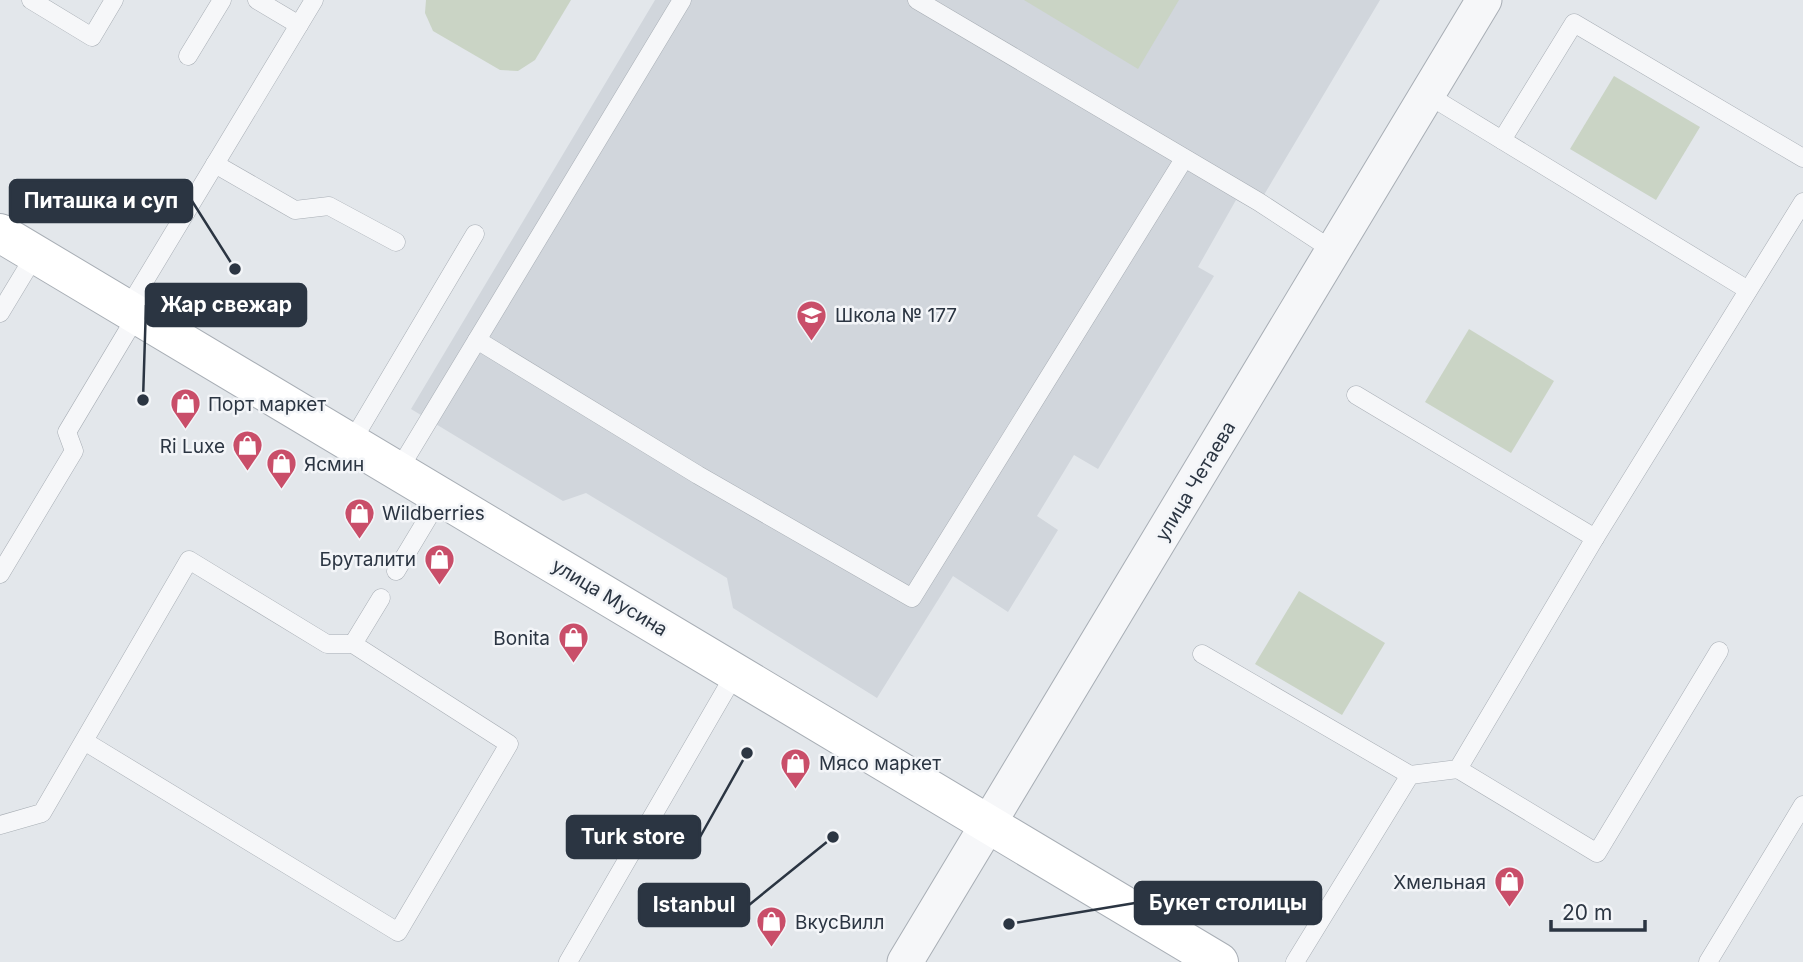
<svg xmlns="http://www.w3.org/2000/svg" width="1803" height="962" font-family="Inter,sans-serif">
<rect width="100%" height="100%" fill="#e3e7eb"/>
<!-- built -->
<polygon fill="#d1d6dc" points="655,0 1380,0 1255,210 1236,200 1198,267 1214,276 1098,469 1074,455 1037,516 1058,530 1008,612 953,576 877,698 733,608 727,578 586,493 563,501 411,409"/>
<!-- park -->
<g fill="#cad4c5">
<polygon points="426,0 571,0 535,60 518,71 500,70 433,31 425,13"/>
<polygon points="1024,0 1179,0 1138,69"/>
<polygon points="1614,76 1700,127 1656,200 1570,149"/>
<polygon points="1469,329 1554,381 1511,453 1425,402"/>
<polygon points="1299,591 1385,643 1342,715 1255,664"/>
</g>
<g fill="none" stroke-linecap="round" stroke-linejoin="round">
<defs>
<g id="lane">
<polyline points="31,0 92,37 114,0"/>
<polyline points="257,0 299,25"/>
<polyline points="917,0 1259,202 1334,251"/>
<polyline points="188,56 222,0"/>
<polyline points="1428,95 1748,290"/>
<polyline points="1502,140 1574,23 1803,158"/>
<polyline points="215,164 295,210 329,206 396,242"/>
<polyline points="127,310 314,0"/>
<polyline points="0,313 35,255"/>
<polyline points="477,340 698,475 912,598 1184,159"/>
<polyline points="1356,395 1595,538"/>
<polyline points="351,443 475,234"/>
<polyline points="398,471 682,0"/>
<polyline points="396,571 441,496"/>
<polyline points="0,574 74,451 67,432 137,315"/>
<polyline points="353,644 381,598"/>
<polyline points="1202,654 1410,775"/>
<polyline points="1458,769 1597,853 1719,651"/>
<polyline points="0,825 42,813 189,560 327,644 353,644 509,744 398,932 84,741"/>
<polyline points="568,962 736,672"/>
<polyline points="1295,962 1410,775 1458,769 1595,538 1803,202"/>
<polyline points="1708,962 1803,805"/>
</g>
<polyline id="street" points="905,962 1484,0"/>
<polyline id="secondary" points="0,233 1219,962"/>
</defs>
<!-- lane casing -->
<use href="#lane" stroke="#a8aeb5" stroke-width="19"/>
<!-- street casing -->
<use href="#street" stroke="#a8aeb5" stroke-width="37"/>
<!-- secondary casing -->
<use href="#secondary" stroke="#a8aeb5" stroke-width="40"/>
<!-- lane -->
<use href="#lane" stroke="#f6f7f9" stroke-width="18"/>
<!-- street -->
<use href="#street" stroke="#f6f7f9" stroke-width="35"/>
<!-- secondary -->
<use href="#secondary" stroke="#fff" stroke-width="38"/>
</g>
<!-- icons -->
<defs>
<symbol id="school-pin" viewBox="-11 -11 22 30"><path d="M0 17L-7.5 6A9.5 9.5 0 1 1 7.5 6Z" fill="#c94e69" stroke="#f3f5f8"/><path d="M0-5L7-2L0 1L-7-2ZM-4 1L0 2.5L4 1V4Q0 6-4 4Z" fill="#fff"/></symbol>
<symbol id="shop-pin" viewBox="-11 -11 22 30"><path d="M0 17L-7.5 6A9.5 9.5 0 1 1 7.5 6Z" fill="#c94e69" stroke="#f3f5f8"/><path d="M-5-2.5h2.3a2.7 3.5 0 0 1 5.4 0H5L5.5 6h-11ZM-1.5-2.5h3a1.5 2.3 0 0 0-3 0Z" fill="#fff"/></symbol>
</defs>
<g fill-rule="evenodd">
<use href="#school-pin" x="794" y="298" width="35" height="47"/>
<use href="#shop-pin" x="168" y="386" width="35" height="47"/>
<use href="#shop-pin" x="230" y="428" width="35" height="47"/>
<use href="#shop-pin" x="264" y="446" width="35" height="47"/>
<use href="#shop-pin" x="342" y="496" width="35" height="47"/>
<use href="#shop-pin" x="422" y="542" width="35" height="47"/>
<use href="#shop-pin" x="556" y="620" width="35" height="47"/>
<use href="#shop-pin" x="778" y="746" width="35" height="47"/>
<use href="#shop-pin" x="1492" y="864" width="35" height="47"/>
<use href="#shop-pin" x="754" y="904" width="35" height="47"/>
</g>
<g text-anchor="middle" stroke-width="5" stroke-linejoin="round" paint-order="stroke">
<!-- poi labels -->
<g font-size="19" fill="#2b3542" stroke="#f3f5f8" text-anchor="start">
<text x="835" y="322">Школа № 177</text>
<text x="208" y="411">Порт маркет</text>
<text x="225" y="453" text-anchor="end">Ri Luxe</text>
<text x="304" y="471">Ясмин</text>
<text x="382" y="520">Wildberries</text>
<text x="416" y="566" text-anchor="end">Бруталити</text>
<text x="550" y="645" text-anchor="end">Bonita</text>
<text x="819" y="770">Мясо маркет</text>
<text x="1486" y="889" text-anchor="end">Хмельная</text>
<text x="795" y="929">ВкусВилл</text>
</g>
<!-- street labels -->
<g font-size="19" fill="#2b3542" stroke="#f3f5f8">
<text transform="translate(1195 481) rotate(-59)" y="7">улица Четаева</text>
<text transform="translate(610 597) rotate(31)" y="7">улица Мусина</text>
</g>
</g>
<!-- callouts -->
<path fill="none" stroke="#2b3542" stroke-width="2.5" d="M235 269L192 201M143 400L146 305M747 753L700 837M1009 924L1135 903M833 837L749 905"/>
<g fill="#2b3542" stroke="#f3f5f8" stroke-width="2.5">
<circle cx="235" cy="269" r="7"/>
<circle cx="143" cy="400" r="7"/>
<circle cx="747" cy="753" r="7"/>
<circle cx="1009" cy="924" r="7"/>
<circle cx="833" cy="837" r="7"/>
</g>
<g fill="#2b3542" stroke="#2b3542" stroke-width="2.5">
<rect x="10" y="180" width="182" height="42" rx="7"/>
<rect x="146" y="284" width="160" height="42" rx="7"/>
<rect x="567" y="816" width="133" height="42" rx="7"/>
<rect x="1135" y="882" width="186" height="42" rx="7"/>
<rect x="639" y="884" width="110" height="42" rx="7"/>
</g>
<g font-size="21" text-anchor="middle" font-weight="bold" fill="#fff">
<text x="101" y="208">Питашка и суп</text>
<text x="226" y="312">Жар свежар</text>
<text x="633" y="844">Turk store</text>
<text x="1228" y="910">Букет столицы</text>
<text x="694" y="912">Istanbul</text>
</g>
<!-- scale -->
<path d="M1551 920v10h94v-10" fill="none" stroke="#2b3542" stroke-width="3.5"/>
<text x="1562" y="920" font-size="21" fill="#2b3542" stroke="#f3f5f8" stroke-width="5" paint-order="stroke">20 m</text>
</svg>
